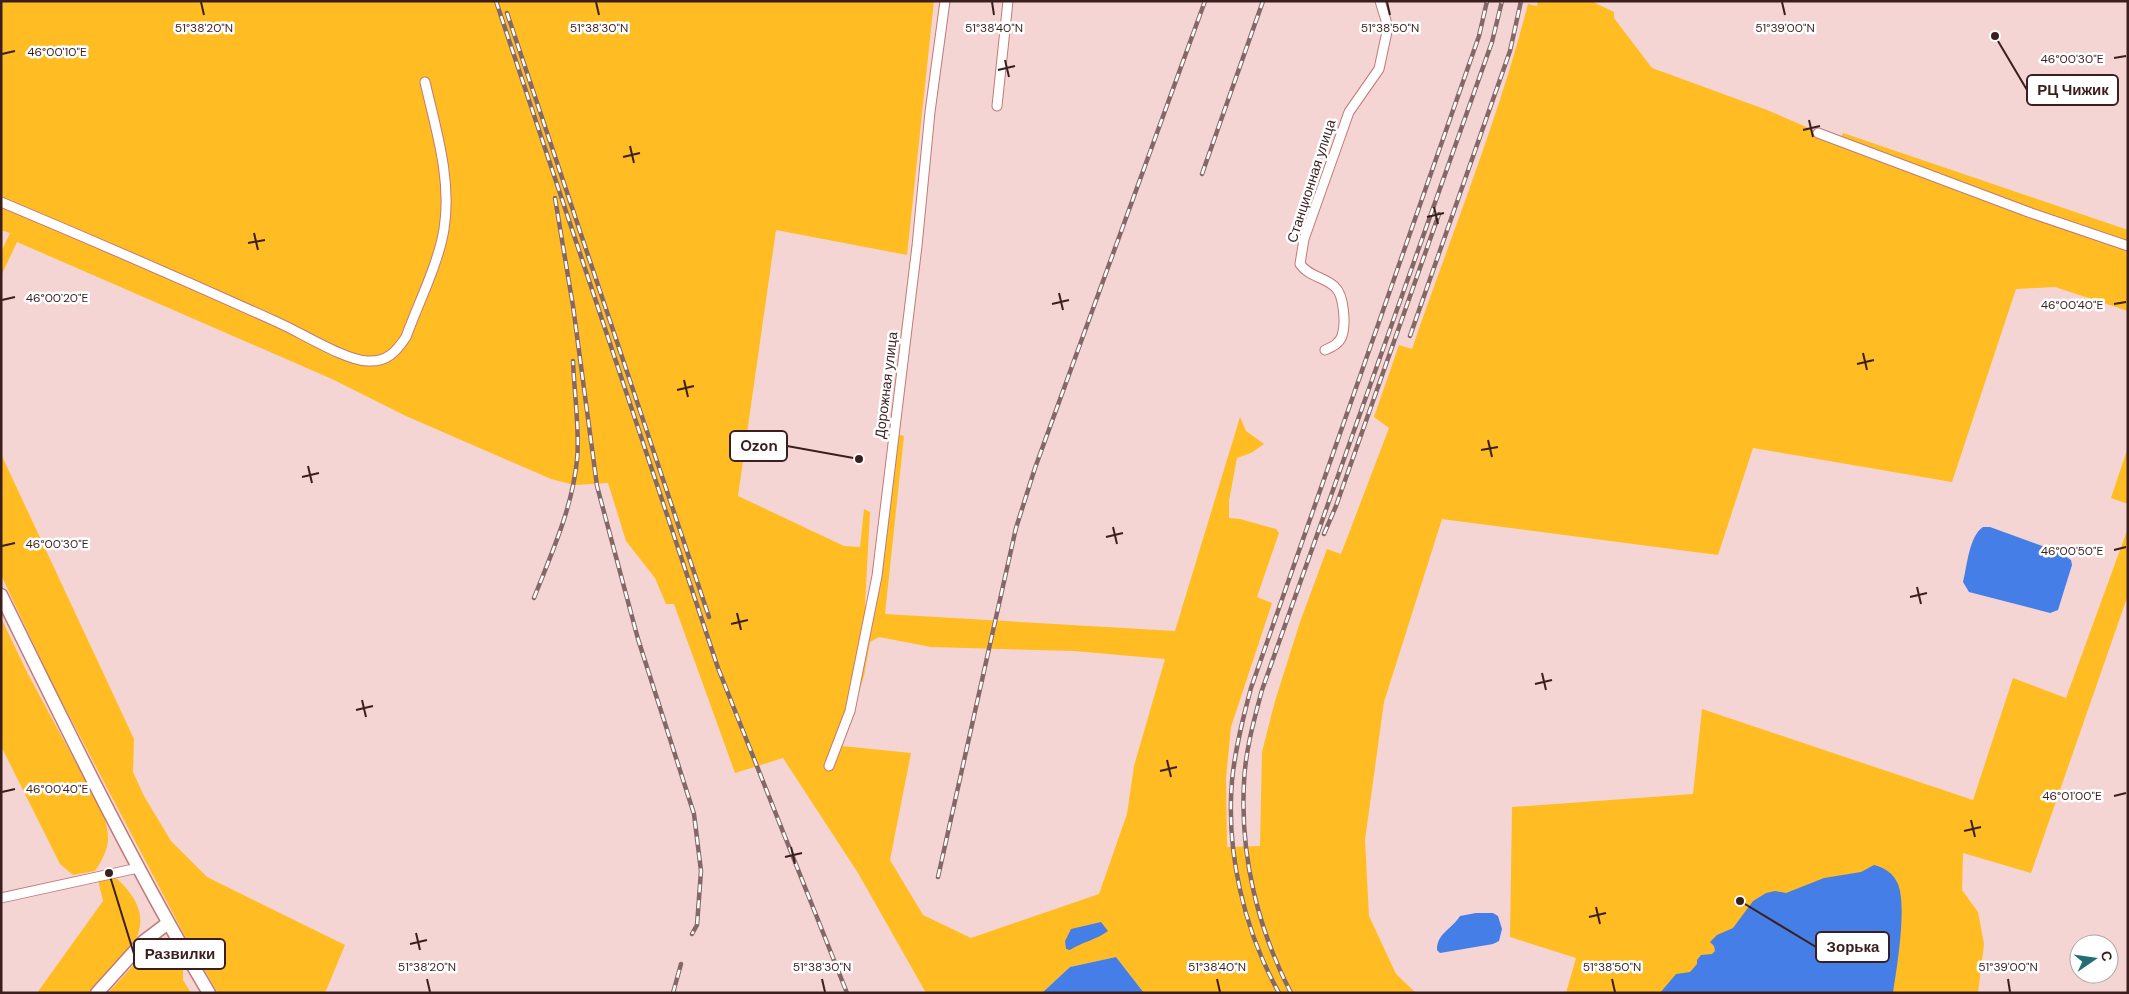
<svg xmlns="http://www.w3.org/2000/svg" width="2129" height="994" font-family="'DM Sans',sans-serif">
<rect width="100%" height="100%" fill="#f5d5d3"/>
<!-- green -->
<g fill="#ffbc23" fill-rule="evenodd">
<path d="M 1,1 L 934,1 L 907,255 L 776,230 L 738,496 L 844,546 L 860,547 L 864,509 L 870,512 L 865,605 L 873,611 L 896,434 L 904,436 L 885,614 L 1175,631 L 1240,417 L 1246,431 L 1264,444 L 1251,453 L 1237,458 L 1229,501 L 1229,518 L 1240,519 L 1276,529 L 1279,533 L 1257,597 L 1272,603 L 1231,727 L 1226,778 L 1227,847 L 1260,846 L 1262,752 L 1275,701 L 1300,622 L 1327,549 L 1341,554 L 1389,428 L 1374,417 L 1399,345 L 1412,349 C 1451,235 1498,121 1528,4 L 1537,6 L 1538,1 L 1591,1 L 1614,12 L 1614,18 L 1652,68 L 1767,110 L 1839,141 L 1843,133 L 2128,230 L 2128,311 L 2055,287 L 2016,289 L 1952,482 L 1753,448 L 1718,555 L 1442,519 L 1384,702 L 1365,840 L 1369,916 L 1396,974 L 1416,993 L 1144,993 L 1116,957 L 1070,967 L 1042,993 L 926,993 L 858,873 L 783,758 L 735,773 L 674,604 L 666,604 L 655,578 L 626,541 L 608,483 L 574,485 L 551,479 L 406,416 L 332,379 L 17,242 L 1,276 L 1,252 L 10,233 L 1,230 ZM 879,637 L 931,647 L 1074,651 L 1165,659 L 1134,766 L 1127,814 L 1099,894 L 971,938 L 923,915 L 890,860 L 911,753 L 842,746 L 864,676 L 870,642 Z"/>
<polygon points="2128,447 2128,504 2111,498"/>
<polygon points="1,454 134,739 133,772 144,796 171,841 207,877 345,945 325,993 218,993 187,940 52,683 1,575"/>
<polygon points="2128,528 2128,595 2031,873 1963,853 1962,890 1978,912 1984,944 1978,993 1566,993 1576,958 1510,937 1512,807 1693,794 1702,709 1973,800 2013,678 2066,698"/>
<path d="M 1,618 L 28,674 L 103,813 C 111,839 110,848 95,871 L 73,875 L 60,864 L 1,746 Z"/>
<path d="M 115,877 C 168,924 127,954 92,993 L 37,993 L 103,901 L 98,880 Z"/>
<polygon points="163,938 173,941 183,961 183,980 191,993 108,993 152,945"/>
</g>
<!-- water -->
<g fill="#467ee7">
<path d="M 1983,527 L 1990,527 L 2059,552 L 2071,560 L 2072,565 L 2058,610 L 2050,613 L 1969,592 L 1963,582 C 1967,567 1969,536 1983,527 Z"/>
<path d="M 1874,865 C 1884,867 1894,874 1898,884 C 1907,907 1897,967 1893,993 L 1660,993 L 1676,974 L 1690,972 L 1697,964 L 1697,960 L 1701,955 L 1712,954 L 1715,951 L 1714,946 L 1710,942 L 1717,935 L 1733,928 L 1753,901 L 1766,893 L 1775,891 L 1786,893 L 1824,878 L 1861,872 Z"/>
<path d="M 1476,913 L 1493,913 L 1498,916 L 1502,929 L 1499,941 L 1493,944 L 1440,953 L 1437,950 C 1437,933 1451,930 1460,916 Z"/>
<path d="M 1101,922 L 1108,931 C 1096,940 1082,942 1070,950 L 1066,949 L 1065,941 L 1071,929 Z"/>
<polygon points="1116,957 1144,993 1042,993 1070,967"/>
</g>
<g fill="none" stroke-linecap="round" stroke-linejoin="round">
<defs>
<g id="street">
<polyline points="997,106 1008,1"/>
<polyline points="1818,133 2031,213 2128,246"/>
<path d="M 1,202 C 94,241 186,281 277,322 C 300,332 346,361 368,361 C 387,362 396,352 406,337 C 418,304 439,262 444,229 C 452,180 436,130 425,82"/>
<path d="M 1325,350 C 1332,347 1339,344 1342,336 C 1346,324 1344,295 1335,287 C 1325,277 1309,277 1300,264 L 1304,239 L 1349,112 L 1379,69 L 1388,27 L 1380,1"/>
<polyline points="829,766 850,711 877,576 917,246 930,112 945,1"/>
<polyline points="1,898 138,868"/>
</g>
<g id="secondary">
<path d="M 1,595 C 67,729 132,864 209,993"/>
<polyline points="97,993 143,942 168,923"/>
</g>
</defs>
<!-- street casing -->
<use href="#street" stroke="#c17977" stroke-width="11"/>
<!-- secondary casing -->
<use href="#secondary" stroke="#c17977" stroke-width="15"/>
<!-- street -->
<use href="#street" stroke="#fff" stroke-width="9"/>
<!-- secondary -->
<use href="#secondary" stroke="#fff" stroke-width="12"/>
<defs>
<g id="rail">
<polyline points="496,1 718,668 847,993"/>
<polyline points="507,13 709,617"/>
<polyline points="1202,174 1263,1"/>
<polyline points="555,198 573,306 597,486 638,639 694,814 701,871 697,925 692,934"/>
<polyline points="1410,336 1510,51 1521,1"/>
<polyline points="1324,534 1336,506 1439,214"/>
<path d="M 534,598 C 552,552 572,509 577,460 C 580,431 574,391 573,361"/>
<polyline points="938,877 1016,528 1035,468 1205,1"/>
<polyline points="673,993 681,964"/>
<path d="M 1279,993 C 1244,930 1226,853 1232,781 C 1235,749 1243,718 1251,688 L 1479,36 L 1487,1"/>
<path d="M 1291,993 C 1258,929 1240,856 1244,783 C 1245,752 1254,720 1262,690 L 1492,42 L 1502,1"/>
</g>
</defs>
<!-- rail casing -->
<use href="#rail" stroke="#856866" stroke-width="4.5"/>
<!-- rail -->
<use href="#rail" stroke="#fff" stroke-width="2.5" stroke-dasharray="8" stroke-linecap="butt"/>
</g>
<!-- ticks -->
<path fill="none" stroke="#3b1f1e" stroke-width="2" d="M 201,2 L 204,15M 596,2 L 599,15M 992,2 L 994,15M 1387,2 L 1390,15M 1782,2 L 1785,15M 2,54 L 15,51M 2114,58 L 2126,56M 1005,60 L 1009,77M 998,70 L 1015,66M 1809,120 L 1813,137M 1803,130 L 1820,126M 630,146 L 634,163M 623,157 L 640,153M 1434,207 L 1438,224M 1427,217 L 1444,213M 254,233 L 258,250M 248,243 L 265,240M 1059,293 L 1063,310M 2,300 L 15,297M 1052,304 L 1069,300M 2114,304 L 2126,302M 1863,353 L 1867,370M 1857,364 L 1874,360M 684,380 L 688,397M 677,390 L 694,386M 1488,440 L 1492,457M 1481,450 L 1498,447M 308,466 L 312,483M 302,477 L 319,473M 1113,527 L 1117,544M 1106,537 L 1123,533M 2,546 L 15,543M 2114,550 L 2126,547M 1917,587 L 1921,604M 1910,597 L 1927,593M 737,613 L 741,630M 731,624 L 748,620M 1542,673 L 1546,690M 1535,684 L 1552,680M 362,700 L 366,717M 356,710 L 373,706M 1167,760 L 1171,777M 1160,771 L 1177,767M 2,792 L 15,789M 2114,796 L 2126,793M 1971,820 L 1975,837M 1964,831 L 1981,827M 791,847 L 795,864M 785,857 L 802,853M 1596,907 L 1600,924M 1589,917 L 1606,913M 416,933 L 420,950M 410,944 L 427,940M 427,979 L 430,992M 822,979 L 825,992M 1217,979 L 1220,992M 1612,979 L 1615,992M 2008,979 L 2010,992"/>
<g text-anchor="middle" stroke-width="5" stroke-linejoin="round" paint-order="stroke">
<!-- street labels -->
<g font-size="14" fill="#3b1f1e" stroke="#fff">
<text transform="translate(1311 181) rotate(-72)" y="5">Станционная улица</text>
<text transform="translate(886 385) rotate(-83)" y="5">Дорожная улица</text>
</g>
</g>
<g font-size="12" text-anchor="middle" fill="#3b1f1e" stroke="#fff" stroke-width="5" stroke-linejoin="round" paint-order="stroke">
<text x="204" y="32">51°38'20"N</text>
<text x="599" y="32">51°38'30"N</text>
<text x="994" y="32">51°38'40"N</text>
<text x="1390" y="32">51°38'50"N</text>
<text x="1785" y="32">51°39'00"N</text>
<text x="57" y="56">46°00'10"E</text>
<text x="2072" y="63">46°00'30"E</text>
<text x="57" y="302">46°00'20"E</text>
<text x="2072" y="309">46°00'40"E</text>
<text x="57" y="548">46°00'30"E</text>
<text x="2072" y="555">46°00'50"E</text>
<text x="57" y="793">46°00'40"E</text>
<text x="2072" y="800">46°01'00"E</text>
<text x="427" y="971">51°38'20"N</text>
<text x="822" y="971">51°38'30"N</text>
<text x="1217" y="971">51°38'40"N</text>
<text x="1612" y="971">51°38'50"N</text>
<text x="2008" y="971">51°39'00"N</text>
</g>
<!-- callouts -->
<path fill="none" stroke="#3b1f1e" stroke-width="2" d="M1995 36L2027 90M859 459L787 446M1740 901L1816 947M109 873L134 954"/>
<g fill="#3b1f1e" stroke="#fff" stroke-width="2">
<circle cx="1995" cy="36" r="5"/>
<circle cx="859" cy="459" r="5"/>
<circle cx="1740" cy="901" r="5"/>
<circle cx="109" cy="873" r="5"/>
</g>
<g fill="#fff" stroke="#3b1f1e" stroke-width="2">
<rect x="2027" y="75" width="91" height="30" rx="5"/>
<rect x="730" y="431" width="57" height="30" rx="5"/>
<rect x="1816" y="932" width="73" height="30" rx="5"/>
<rect x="134" y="939" width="91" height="30" rx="5"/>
</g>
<g font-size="15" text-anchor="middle" font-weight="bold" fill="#3b1f1e">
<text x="2073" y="95">РЦ Чижик</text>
<text x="759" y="451">Ozon</text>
<text x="1853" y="952">Зорька</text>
<text x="180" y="959">Развилки</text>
</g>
<!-- border -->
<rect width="2129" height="994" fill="none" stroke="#3b1f1e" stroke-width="5"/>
<!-- north arrow -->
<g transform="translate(2094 959) rotate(77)"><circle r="24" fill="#ffffff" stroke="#b1a5a5"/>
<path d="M0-4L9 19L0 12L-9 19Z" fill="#236e73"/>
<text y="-8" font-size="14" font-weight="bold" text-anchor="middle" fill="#3b1f1e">С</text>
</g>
</svg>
